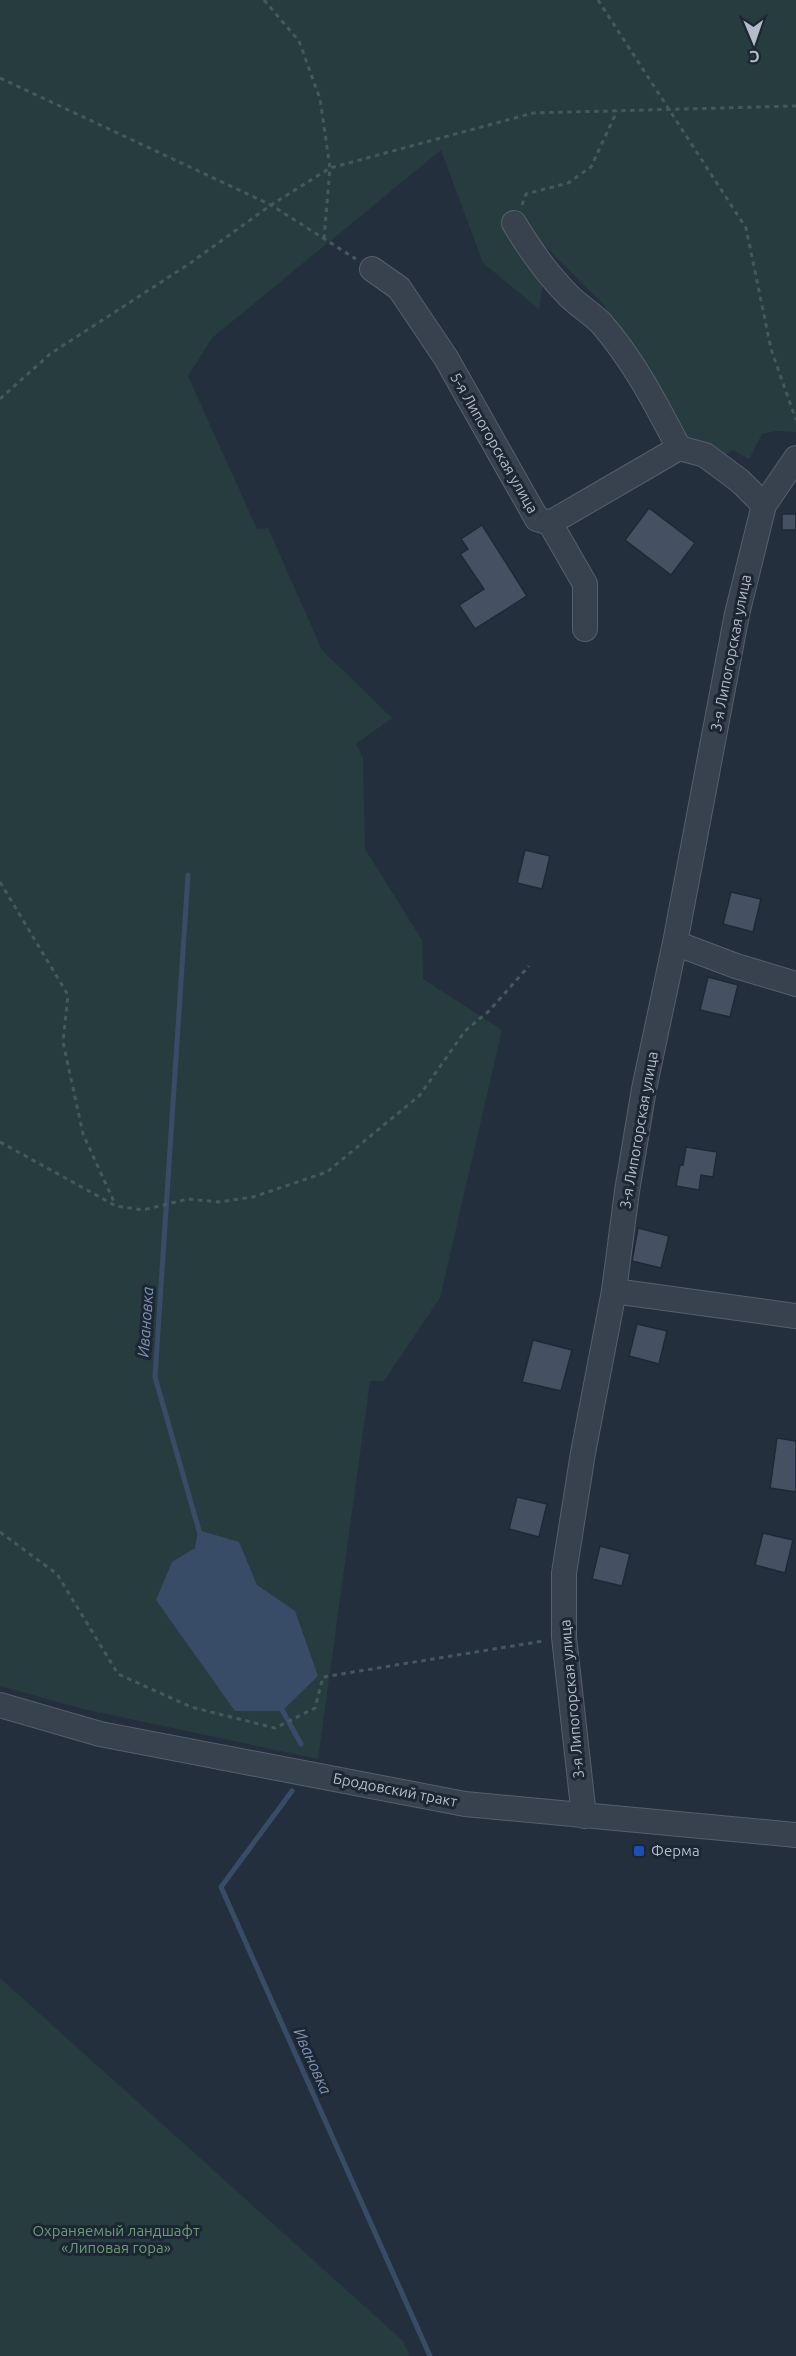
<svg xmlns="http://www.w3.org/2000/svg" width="796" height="2356" font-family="Ubuntu,sans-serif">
<rect width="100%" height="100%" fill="#242f3e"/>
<!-- green -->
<g fill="#263c3f">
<polygon points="0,0 796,0 796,432 776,431 762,434 749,459 733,450 724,456 672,434 641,368 603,304 548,249 539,309 483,263 441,150 212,338 188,376 257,529 268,528 322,650 392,718 356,744 363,758 365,849 422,940 423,979 502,1030 440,1298 384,1381 370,1381 318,1759 83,1709 0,1686"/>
<polygon points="0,1978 403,2341 410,2356 0,2356"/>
</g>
<!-- water -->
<polygon fill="#394c67" points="198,1530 239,1542 257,1585 295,1611 318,1676 282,1711 235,1711 156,1600 172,1562 195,1548"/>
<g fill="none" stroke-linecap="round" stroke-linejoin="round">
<!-- stream -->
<g stroke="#394c67" stroke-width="5">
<polyline points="188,875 155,1377 200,1534"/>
<polyline points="280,1706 301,1744"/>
<polyline points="292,1791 221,1887 430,2356"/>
</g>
</g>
<!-- building -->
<g fill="#455162" stroke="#1f2835" stroke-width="1.5">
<polygon points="649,508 695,543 671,575 625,540"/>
<rect x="782" y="514" width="14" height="16"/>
<polygon points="482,525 527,596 475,629 459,605 484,589 460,554 468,549 461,539"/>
<polygon points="525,850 550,856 542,889 517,883"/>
<polygon points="731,892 761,899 753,932 723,924"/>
<polygon points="708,977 738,985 730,1017 700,1010"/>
<polygon points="686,1147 717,1152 713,1177 701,1175 699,1190 676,1186 680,1165 683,1165"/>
<polygon points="638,1228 669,1236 661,1268 632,1261"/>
<polygon points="637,1324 667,1331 659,1364 629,1356"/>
<polygon points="533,1340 572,1350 561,1391 522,1382"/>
<polygon points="777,1438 796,1441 796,1492 770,1488"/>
<polygon points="517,1497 547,1504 539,1537 509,1529"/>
<polygon points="763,1533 793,1540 785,1573 755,1565"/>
<polygon points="600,1546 630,1554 622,1586 592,1579"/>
</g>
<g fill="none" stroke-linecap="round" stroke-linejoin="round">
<defs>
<g id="minor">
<path d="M 514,223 C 530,250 547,274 569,296 C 579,306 591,313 601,323 C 634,361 656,404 679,448"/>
<polyline points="372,269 399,288 446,358 537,519 550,523 585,584 585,629"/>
<polyline points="550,523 679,448 705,455 740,481 764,505"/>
<polyline points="675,943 736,966 796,984"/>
<polyline points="614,1291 796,1316"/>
<polyline points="0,1705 100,1734 465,1804 796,1835"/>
<polyline points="584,1816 564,1637 564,1573 583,1453 614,1291 627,1191 644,1089 675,943 737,614 764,505 796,458"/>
</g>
</defs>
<!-- minor casing -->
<use href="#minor" stroke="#565f6c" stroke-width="26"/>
<!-- path -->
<g stroke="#44595c" stroke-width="3" stroke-dasharray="4.5 4.5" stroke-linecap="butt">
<polyline points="264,0 299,41 320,99 330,168 324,238"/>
<polyline points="598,0 746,228 771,349 796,420"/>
<polyline points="0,78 271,205 356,259"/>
<polyline points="522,205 526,194 568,183 591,167 617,111"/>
<polyline points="0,399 50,354 189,264 271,205 330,168 533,113 796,106"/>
<polyline points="0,882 68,995 63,1042 83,1134 115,1204"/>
<polyline points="0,1142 116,1206 143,1210 188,1199 219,1202 253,1197 327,1172 420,1095 465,1031 489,1011 529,966"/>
<polyline points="0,1532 57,1574 118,1674 191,1707 275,1728 315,1708 323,1677 543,1641"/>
</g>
<!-- minor -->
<use href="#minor" stroke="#38414e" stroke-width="24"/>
</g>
<!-- markers -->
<rect fill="#1a4fb4" stroke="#1d2633" stroke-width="2" x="633" y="1845" width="12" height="12" rx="3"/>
<g text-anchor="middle" stroke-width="6" stroke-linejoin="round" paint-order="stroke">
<!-- street labels -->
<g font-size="15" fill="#b4bcc9" stroke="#1d2633">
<text transform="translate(494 443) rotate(60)" y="5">5-я Липогорская улица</text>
<text transform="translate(731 653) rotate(-79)" y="5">3-я Липогорская улица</text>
<text transform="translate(639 1130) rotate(-80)" y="5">3-я Липогорская улица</text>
<text transform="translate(572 1699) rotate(-95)" y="5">3-я Липогорская улица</text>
<text transform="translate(395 1790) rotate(11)" y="5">Бродовский тракт</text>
</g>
<!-- poi labels -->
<g font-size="15" fill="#b4bcc9" stroke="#1d2633" text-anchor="start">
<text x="651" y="1856">Ферма</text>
</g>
<!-- park labels -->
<g font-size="15" fill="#6b9a76" stroke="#1d2633">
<text x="116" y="2236">Охраняемый ландшафт<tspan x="116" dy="17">«Липовая гора»</tspan></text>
</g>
<!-- water labels -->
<g font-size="16" font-style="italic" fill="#7c92b1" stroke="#1d2633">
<text transform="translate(145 1322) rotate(-86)" y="6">Ивановка</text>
<text transform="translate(313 2061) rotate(66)" y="6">Ивановка</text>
</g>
</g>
<!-- north arrow -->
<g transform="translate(754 42) rotate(178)" stroke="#1d2633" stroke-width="4.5" paint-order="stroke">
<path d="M0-4.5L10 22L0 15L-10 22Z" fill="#b4bcc9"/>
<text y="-9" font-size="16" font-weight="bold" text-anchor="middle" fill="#b4bcc9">С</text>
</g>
</svg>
